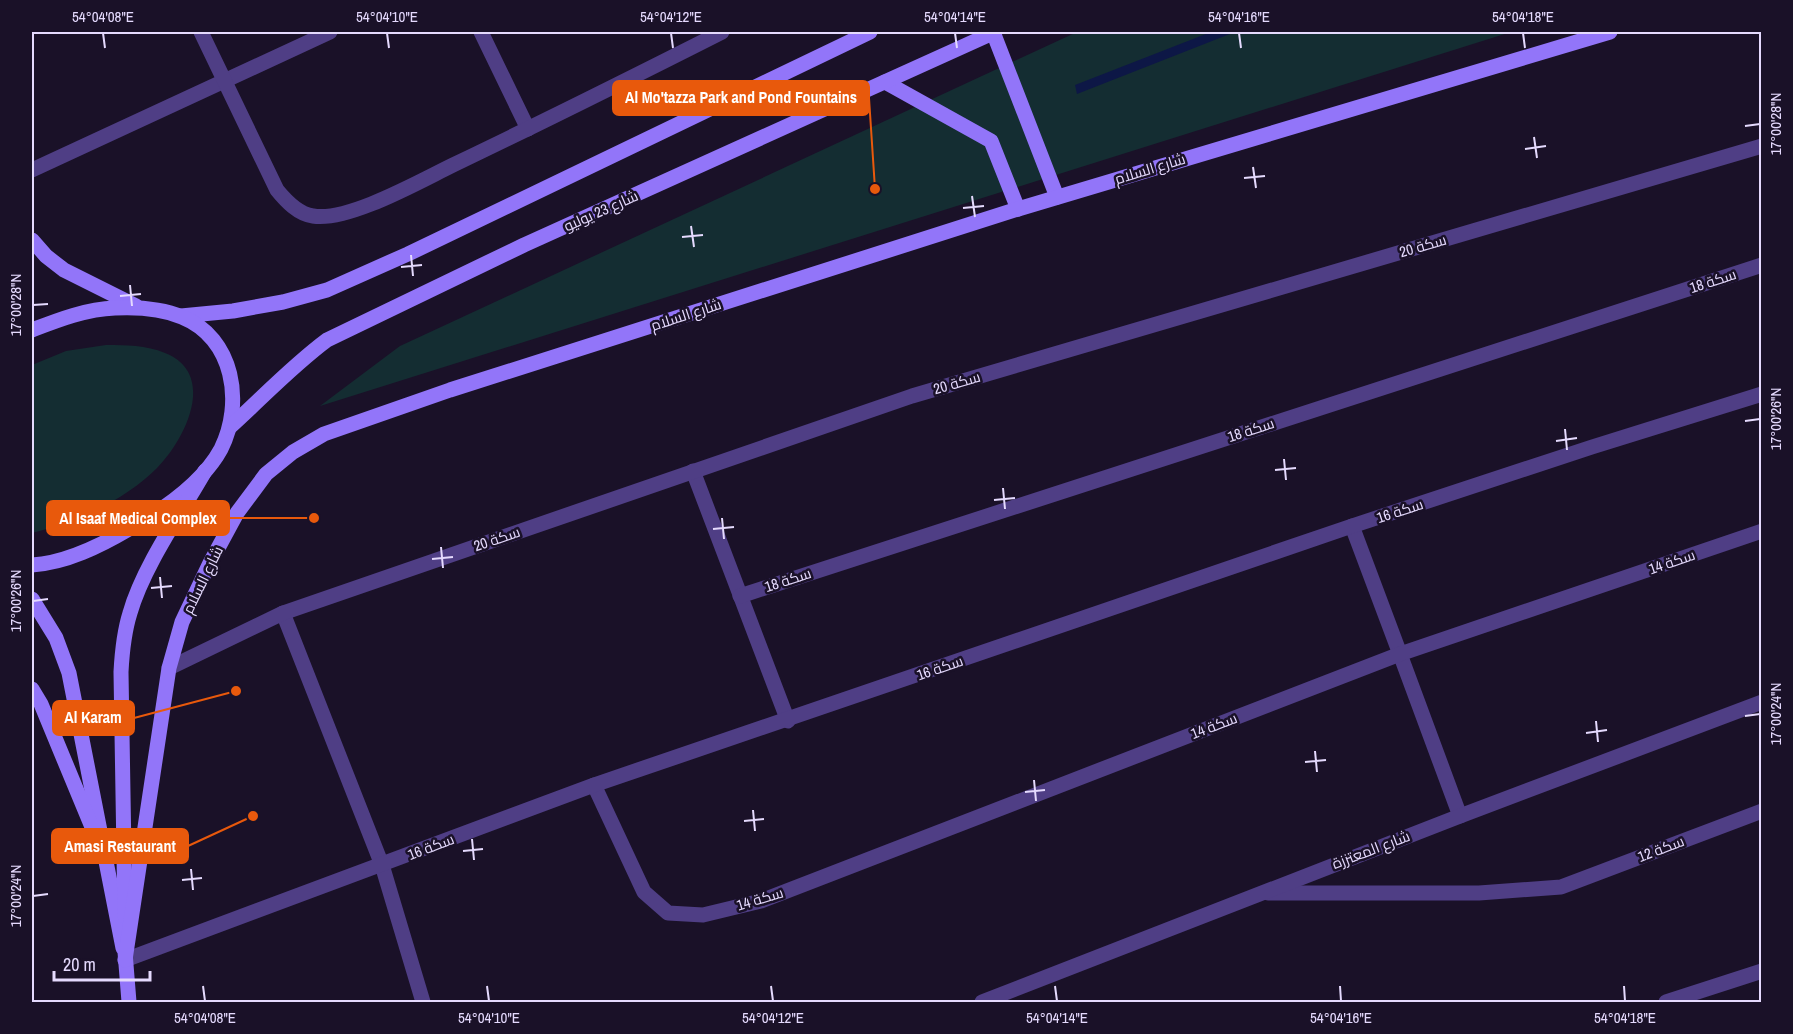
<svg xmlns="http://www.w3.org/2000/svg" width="1793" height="1034" font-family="'Archivo Narrow',Cairo,sans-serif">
<rect width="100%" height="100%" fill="#1a1128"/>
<!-- green -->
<g fill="#142d32">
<polygon points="1077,32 1511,32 320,406 400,346"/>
<path d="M 106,345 C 126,345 146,345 165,353 C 218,374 185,440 157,468 C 124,501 76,522 32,533 L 32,365 L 66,351 Z"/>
</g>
<!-- water -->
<polygon fill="#0d1746" points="1211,32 1235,32 1077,94 1075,85"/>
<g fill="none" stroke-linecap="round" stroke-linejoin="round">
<!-- lane -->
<g stroke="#4f3e85" stroke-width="15">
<polyline points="481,32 528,129"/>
<polyline points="32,170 330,32"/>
<polyline points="1352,526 1400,654"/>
</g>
<!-- street -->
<g stroke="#4f3e85" stroke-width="15">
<path d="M 201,32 L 277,190 C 286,201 298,214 313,216 C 348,222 420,181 453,165 C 543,122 633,77 722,32"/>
<polyline points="693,471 788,721"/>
<polyline points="740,596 1762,265"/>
<polyline points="283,613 382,865 423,1002"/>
<polyline points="1400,654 1460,816"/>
<polyline points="169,668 283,613 912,396 1762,146"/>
<polyline points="594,785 644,892 668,913 703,915 761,901 1400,654 1762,531"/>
<polyline points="1268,893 1479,893 1561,887 1762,811"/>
<polyline points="125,960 594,785 1352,526 1592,447 1762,394"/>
<polyline points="982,1002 1460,816 1762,702"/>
<polyline points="1666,1002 1762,971"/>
</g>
<!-- secondary -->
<g stroke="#9275f9" stroke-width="15">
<polyline points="993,32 1057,197"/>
<polyline points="885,82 991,141 1018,209"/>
<polyline points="32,240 46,256 64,270 136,306"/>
<polyline points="181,316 233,311 283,302 327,290 408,254 870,32"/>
<path d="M 32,330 C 58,320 86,309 115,308 C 136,307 163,309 182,317 C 234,338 244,403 221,449 C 202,484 163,510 129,529 C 100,546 66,563 32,565"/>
<path d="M 230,427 C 262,398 292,366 327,340 L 524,245 L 995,32"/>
<polyline points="32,599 56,638 69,673 123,948"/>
<polyline points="32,689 41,704 94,832"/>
<path d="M 125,916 L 121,672 C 122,653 124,632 130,613 C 143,567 181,513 205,471"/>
<polyline points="125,952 129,1002"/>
<polyline points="125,960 169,668 182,622 210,563 237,513 266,474 293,452 324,434 450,390 1018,209 1610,32"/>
</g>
</g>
<!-- ticks -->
<path fill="none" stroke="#e5dafe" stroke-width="2" d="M 103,33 L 105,48M 387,33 L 389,48M 671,33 L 673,48M 955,33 L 957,48M 1239,33 L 1241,48M 1523,33 L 1525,48M 1745,126 L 1760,124M 1534,137 L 1537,158M 1525,149 L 1546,146M 1253,167 L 1256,188M 1244,178 L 1265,176M 972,196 L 975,217M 963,208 L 984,206M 691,226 L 694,247M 682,237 L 703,235M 411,255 L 413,276M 401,267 L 422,265M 130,285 L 132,306M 120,296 L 141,294M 33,305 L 48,304M 1745,421 L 1760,419M 1565,429 L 1567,450M 1556,441 L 1577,438M 1284,459 L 1286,480M 1275,470 L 1296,468M 1003,488 L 1005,509M 994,500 L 1015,498M 722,518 L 724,539M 713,529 L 734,527M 441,547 L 443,568M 432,559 L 453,557M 160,577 L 162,598M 151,588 L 172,586M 33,601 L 48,599M 1745,716 L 1760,714M 1596,721 L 1598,742M 1586,733 L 1607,730M 1315,751 L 1317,772M 1305,762 L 1326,760M 1034,780 L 1036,801M 1025,792 L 1045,790M 753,810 L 755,831M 744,821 L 764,819M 472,839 L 474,860M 463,851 L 483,849M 191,869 L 193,890M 182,880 L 202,878M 33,896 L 48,894M 203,986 L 205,1001M 487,986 L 489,1001M 771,986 L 773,1001M 1055,986 L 1057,1001M 1340,986 L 1341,1001M 1624,986 L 1625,1001"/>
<g text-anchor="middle" stroke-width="5" stroke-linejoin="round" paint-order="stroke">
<!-- street labels -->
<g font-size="15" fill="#e5dafe" stroke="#1a1128">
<text transform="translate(1150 169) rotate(-17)" y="5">شارع السلام</text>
<text transform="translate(601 211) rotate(-24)" y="5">شارع 23 يوليو</text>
<text transform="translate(1423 246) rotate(-16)" y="5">سكة 20</text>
<text transform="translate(1713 281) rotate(-18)" y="5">سكة 18</text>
<text transform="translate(686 315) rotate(-18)" y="5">شارع السلام</text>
<text transform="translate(957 383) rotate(-16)" y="5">سكة 20</text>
<text transform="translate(1251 430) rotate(-18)" y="5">سكة 18</text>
<text transform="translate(1400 511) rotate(-18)" y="5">سكة 16</text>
<text transform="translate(497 539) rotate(-19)" y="5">سكة 20</text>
<text transform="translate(1672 562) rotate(-19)" y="5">سكة 14</text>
<text transform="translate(203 580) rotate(-64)" y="5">شارع السلام</text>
<text transform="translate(788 580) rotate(-18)" y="5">سكة 18</text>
<text transform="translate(940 668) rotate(-19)" y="5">سكة 16</text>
<text transform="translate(1214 726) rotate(-21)" y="5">سكة 14</text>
<text transform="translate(431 847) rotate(-21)" y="5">سكة 16</text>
<text transform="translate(1661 849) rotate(-21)" y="5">سكة 12</text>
<text transform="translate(1371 850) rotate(-21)" y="5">شارع المعتززة</text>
<text transform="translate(760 899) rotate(-17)" y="5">سكة 14</text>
</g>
</g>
<!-- callouts -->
<path fill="none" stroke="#e8590c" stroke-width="2" d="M875 189L869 98M314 518L229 518M236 691L134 718M253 816L188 846"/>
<g fill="#e8590c" stroke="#1a1128" stroke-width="2">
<circle cx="875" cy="189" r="6"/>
<circle cx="314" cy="518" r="6"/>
<circle cx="236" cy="691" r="6"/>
<circle cx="253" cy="816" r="6"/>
</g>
<g fill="#e8590c" stroke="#e8590c" stroke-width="2">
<rect x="613" y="81" width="256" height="34" rx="6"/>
<rect x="47" y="501" width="182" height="34" rx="6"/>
<rect x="53" y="701" width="81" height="34" rx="6"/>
<rect x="52" y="829" width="136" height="34" rx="6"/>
</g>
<g font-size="16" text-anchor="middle" font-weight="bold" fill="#fff">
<text x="741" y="103">Al Mo'tazza Park and Pond Fountains</text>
<text x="138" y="524">Al Isaaf Medical Complex</text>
<text x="93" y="723">Al Karam</text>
<text x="120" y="852">Amasi Restaurant</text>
</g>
<!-- border -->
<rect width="1793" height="1034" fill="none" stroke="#1a1128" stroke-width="66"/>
<!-- scale -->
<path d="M54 971v9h96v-9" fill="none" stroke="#e5dafe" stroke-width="3"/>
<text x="63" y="971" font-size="18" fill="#e5dafe" stroke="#1a1128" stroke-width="4.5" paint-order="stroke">20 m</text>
<rect x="33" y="33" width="1727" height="968" fill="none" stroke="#e5dafe" stroke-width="2"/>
<g font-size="15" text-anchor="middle" fill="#e5dafe">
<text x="103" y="22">54°04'08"E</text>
<text x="387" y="22">54°04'10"E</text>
<text x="671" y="22">54°04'12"E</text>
<text x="955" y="22">54°04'14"E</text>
<text x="1239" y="22">54°04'16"E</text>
<text x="1523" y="22">54°04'18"E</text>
<text transform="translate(1776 124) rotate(-90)" y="5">17°00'28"N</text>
<text transform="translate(16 305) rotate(-90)" y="5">17°00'28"N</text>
<text transform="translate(1776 419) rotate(-90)" y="5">17°00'26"N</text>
<text transform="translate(16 601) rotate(-90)" y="5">17°00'26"N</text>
<text transform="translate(1776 714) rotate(-90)" y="5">17°00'24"N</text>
<text transform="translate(16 896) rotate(-90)" y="5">17°00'24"N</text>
<text x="205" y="1023">54°04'08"E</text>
<text x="489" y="1023">54°04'10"E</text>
<text x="773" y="1023">54°04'12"E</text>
<text x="1057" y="1023">54°04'14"E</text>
<text x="1341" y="1023">54°04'16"E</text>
<text x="1625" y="1023">54°04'18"E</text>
</g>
</svg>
